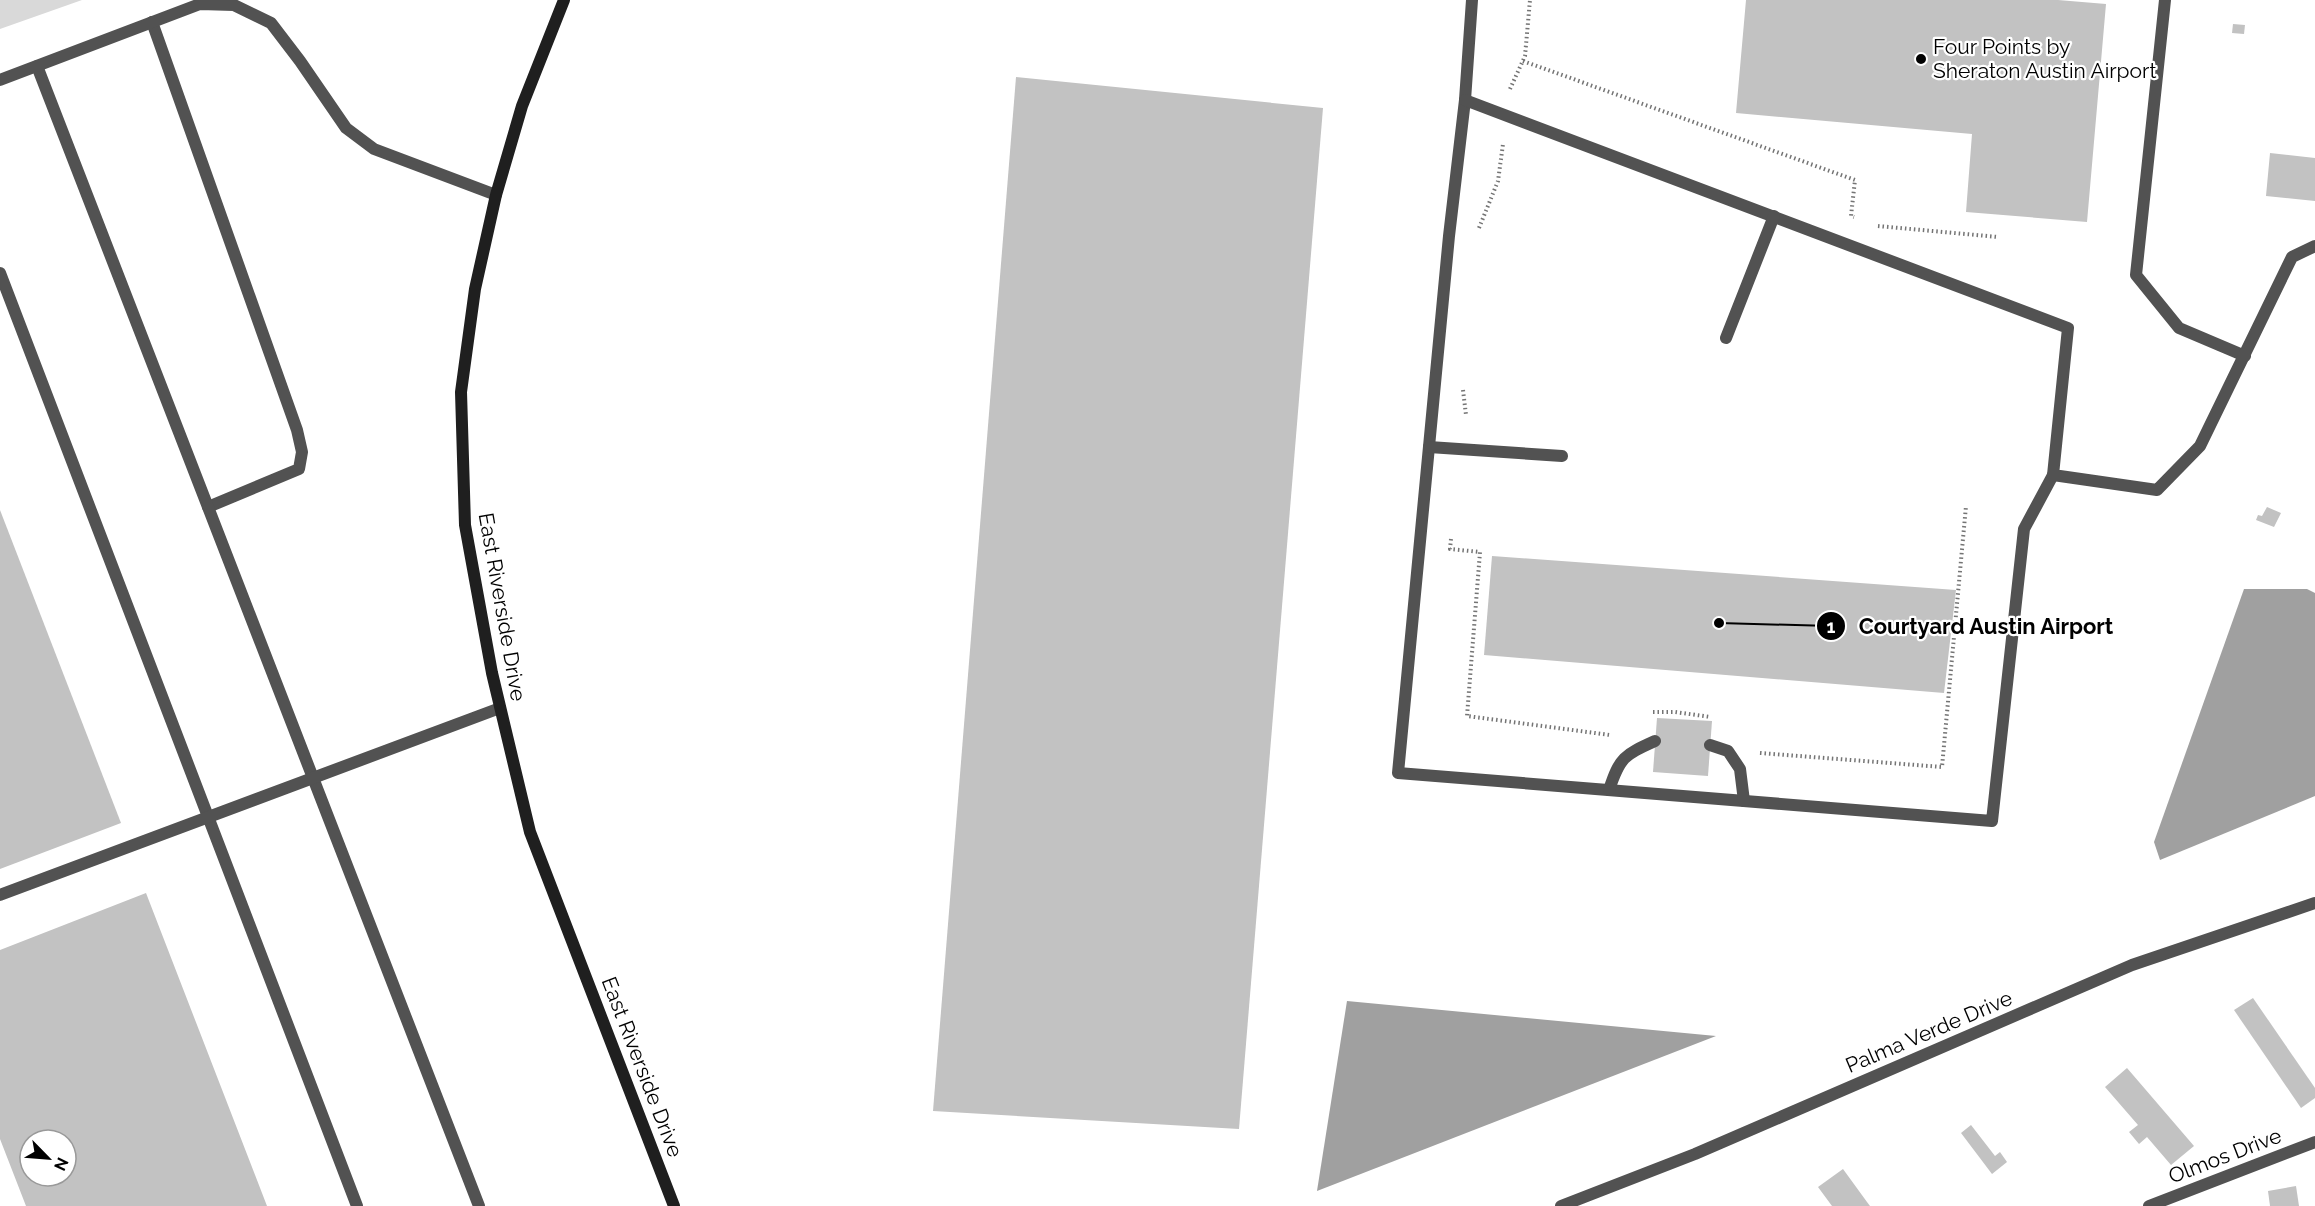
<svg xmlns="http://www.w3.org/2000/svg" width="2315" height="1206" font-family="Raleway,sans-serif">
<rect width="100%" height="100%" fill="#fff"/>
<!-- green -->
<polygon fill="#d9d9d9" points="0,0 82,0 0,29"/>
<!-- water -->
<g fill="#a0a0a0">
<polygon points="2244,589 2307,589 2315,593 2315,796 2160,860 2154,842"/>
<polygon points="1347,1001 1716,1036 1317,1191"/>
</g>
<!-- building -->
<g fill="#c2c2c2" fill-rule="evenodd">
<polygon points="1746,0 2058,0 2106,4 2087,222 1966,212 1972,134 1736,113"/>
<polygon points="2233,24 2245,25 2244,34 2232,33"/>
<polygon points="1016,77 1323,108 1239,1129 933,1111"/>
<polygon points="2270,153 2315,158 2315,201 2266,196"/>
<polygon points="2267,507 2281,513 2274,527 2256,520 2258,515 2262,516"/>
<polygon points="0,510 121,823 0,869"/>
<polygon points="1492,556 1956,590 1944,693 1484,655"/>
<polygon points="1657,718 1712,721 1708,776 1653,772"/>
<path d="M 146,893 L 267,1206 L 26,1206 L 0,1139 L 0,950 ZM 30,1140 L 66,1140 L 66,1176 L 30,1176 Z"/>
<polygon points="2253,998 2315,1088 2315,1098 2301,1108 2234,1010"/>
<polygon points="2127,1068 2194,1146 2171,1165 2147,1137 2139,1144 2129,1132 2138,1125 2105,1087"/>
<polygon points="1971,1125 1995,1156 2000,1152 2007,1162 1992,1174 1961,1133"/>
<polygon points="1843,1169 1867,1202 1870,1206 1832,1206 1818,1187"/>
<polygon points="2296,1186 2299,1206 2270,1206 2268,1191"/>
</g>
<g fill="none" stroke-linecap="round" stroke-linejoin="round">
<!-- path -->
<g stroke="#747474" stroke-width="4" stroke-dasharray="1.5 3" stroke-linecap="butt">
<polyline points="1523,61 1855,180 1851,216 1854,217"/>
<polyline points="1510,89 1525,56 1530,0"/>
<polyline points="1878,226 1998,237"/>
<polyline points="1479,228 1498,181 1503,144"/>
<polyline points="1463,390 1466,415"/>
<polyline points="1451,539 1450,549 1480,552 1467,716 1610,735"/>
<polyline points="1653,712 1675,712 1711,717"/>
<polyline points="1760,753 1942,767 1966,506"/>
</g>
<!-- lane -->
<g stroke="#525252" stroke-width="12">
<polyline points="1472,0 1465,100 1449,236 1398,773 1992,821 2024,529 2053,475"/>
<polyline points="2165,0 2136,275 2179,328 2245,356"/>
<polyline points="152,22 297,430 302,452 299,469 208,507"/>
<polyline points="37,66 479,1206"/>
<polyline points="0,80 200,4 234,5 271,23 300,61 346,128 374,149 496,195"/>
<polyline points="1465,100 2068,328 2053,475 2157,490 2200,446 2292,257 2315,246"/>
<polyline points="0,273 357,1206"/>
<polyline points="1726,338 1774,216"/>
<polyline points="1429,447 1562,456"/>
<polyline points="1710,745 1728,751 1740,769 1744,801"/>
<path d="M 1609,790 C 1620,757 1624,755 1655,741"/>
<polyline points="0,895 500,708"/>
</g>
<!-- street -->
<g stroke="#525252" stroke-width="12">
<polyline points="1561,1206 1695,1154 2132,965 2315,903"/>
<polyline points="2149,1206 2315,1142"/>
</g>
<!-- secondary -->
<polyline stroke="#1f1f1f" stroke-width="12" points="564,0 522,106 496,195 475,289 461,392 465,525 492,673 530,832 674,1206"/>
</g>
<!-- markers -->
<circle fill="#000" stroke="#fff" stroke-width="2" cx="1921" cy="59" r="6"/>
<g text-anchor="middle" stroke-width="4.5" stroke-linejoin="round" paint-order="stroke">
<!-- poi labels -->
<g font-size="21" fill="#000" stroke="#fff" text-anchor="start">
<text x="1933" y="54">Four Points by<tspan x="1933" dy="24">Sheraton Austin Airport</tspan></text>
</g>
<!-- street labels -->
<g font-size="21" fill="#000" stroke="#fff">
<text transform="translate(502 607) rotate(80)" y="7">East Riverside Drive</text>
<text transform="translate(1929 1032) rotate(-23)" y="7">Palma Verde Drive</text>
<text transform="translate(642 1067) rotate(69)" y="7">East Riverside Drive</text>
<text transform="translate(2225 1156) rotate(-21)" y="7">Olmos Drive</text>
</g>
</g>
<!-- callouts -->
<path fill="none" stroke="#000" stroke-width="2" d="M1719 623L1831 626"/>
<g fill="#000" stroke="#fff" stroke-width="2">
<circle cx="1719" cy="623" r="6"/>
<circle cx="1831" cy="626" r="15"/>
</g>
<g font-size="18" text-anchor="middle" font-weight="bold" fill="#fff">
<text x="1831" y="633">1</text>
</g>
<g font-size="22" text-anchor="middle" font-weight="bold" fill="#000" stroke="#fff" stroke-width="4.5" stroke-linejoin="round" paint-order="stroke">
<text x="1986" y="634">Courtyard Austin Airport</text>
</g>
<!-- north arrow -->
<g transform="translate(48 1158) rotate(115)"><circle r="28" fill="#ffffff" stroke="#999999" stroke-width="1.5"/>
<path d="M0-4.5L10 22L0 15L-10 22Z" fill="#000000"/>
<text y="-9" font-size="16" font-weight="bold" text-anchor="middle" fill="#000000">N</text>
</g>
</svg>
